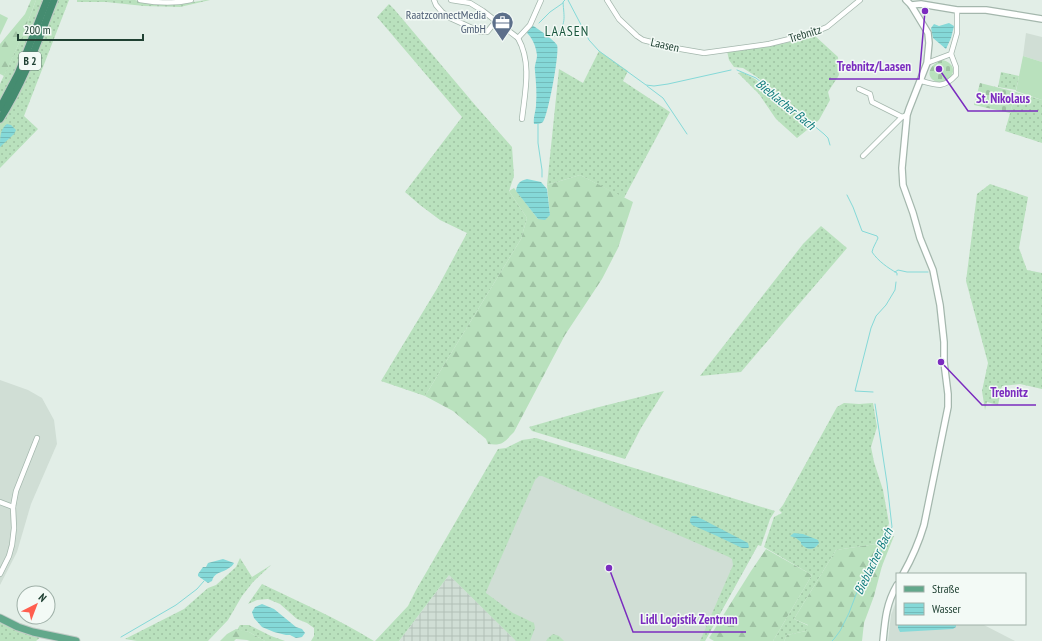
<svg xmlns="http://www.w3.org/2000/svg" width="1042" height="641" font-family="'PT Sans Narrow',sans-serif">
<defs>
<pattern id="industrial-grid" width="8" height="8" patternUnits="userSpaceOnUse"><rect width="8" height="8" fill="#d0ded5"/><path d="M0 4h8M4 0v8" fill="none" stroke="#b2c0b7"/></pattern>
<pattern id="grass-dots" width="8" height="8" patternUnits="userSpaceOnUse"><rect width="8" height="8" fill="#b9e1bd"/><path d="M2 2h.1M6 6h.1" fill="none" stroke="#9fc2a3" stroke-width="1.8" stroke-linecap="round"/></pattern>
<pattern id="forest-firs" width="22" height="20" patternUnits="userSpaceOnUse"><rect width="22" height="20" fill="#b9e1bd"/><path d="M5 1l3.5 6h-7zM16 11l3.5 6h-7z" fill="#9fc2a3"/></pattern>
<pattern id="cemetery-stones" width="16" height="16" patternUnits="userSpaceOnUse"><rect width="16" height="16" fill="#b9e1bd"/><path d="M2 7V4a2 2 0 0 1 4 0v3zM10 15v-3a2 2 0 0 1 4 0v3z" fill="#9fc2a3"/></pattern>
<pattern id="water-rules" width="6" height="5" patternUnits="userSpaceOnUse"><rect width="6" height="5" fill="#85d9d8"/><path d="M0 2.5h6" fill="none" stroke="#73bbba"/></pattern>
</defs>
<rect width="100%" height="100%" fill="#e2eee7"/>
<!-- built -->
<g fill="#d0ded5">
<polygon points="1026,33 1042,37 1042,62 1023,56"/>
<polygon points="0,380 28,390 42,398 54,420 57,444 31,504 17,552 0,585"/>
<polygon points="508,453 758,545 705,641 516,641 449,575"/>
<polygon points="897,599 897,624 982,624 1015,641 888,641 891,615"/>
</g>
<!-- industrial -->
<polygon fill="url(#industrial-grid)" points="449,575 516,641 399,641"/>
<!-- grass -->
<g fill="url(#grass-dots)">
<polygon points="36,0 44,0 17,68 0,101 0,84 24,32"/>
<polygon points="58,0 69,0 24,116 38,129 0,168 0,124 32,63"/>
<polygon points="77,0 135,0 146,3 162,5 177,5 205,0 210,0 180,7 144,6 106,2 77,2"/>
<polygon points="389,4 394,9 475,105 512,147 514,176 509,191 527,218 521,239 425,396 381,381 438,287 467,233 440,220 420,205 405,192 462,117 377,17"/>
<polygon points="814,35 838,57 839,75 828,92 830,100 819,120 814,124 783,97 757,77 743,68 734,67 729,60 727,51 739,48 782,44"/>
<polygon points="599,51 628,71 623,81 670,112 624,198 580,175 547,185 559,69 583,83"/>
<polygon points="742,72 755,79 812,126 797,138 776,119 759,94 738,73"/>
<polygon points="1001,72 1019,76 1016,90 998,87"/>
<polygon points="1016,92 1042,100 1042,143 1005,131"/>
<polygon points="990,184 1028,197 1019,248 1027,270 1042,273 1042,389 1020,384 1002,386 998,405 987,402 985,410 982,391 988,363 966,281 977,194"/>
<polygon points="821,226 847,248 741,372 700,376 803,244"/>
<polygon points="664,391 641,428 625,459 532,431 529,427 595,408"/>
<polygon points="844,403 859,404 873,403 877,427 871,447 874,462 883,490 889,523 886,535 879,540 876,544 836,550 794,619 809,626 806,631 787,635 784,641 773,641 812,575 764,547 774,517 782,513 779,510 783,505 837,407"/>
<polygon points="536,438 775,511 770,519 761,546 758,545 705,641 700,641 733,565 732,559 729,557 542,476 539,476 535,480 486,592 486,593 513,613 534,623 535,628 530,641 516,641 449,575 399,641 375,641 408,606 416,590 498,449 506,448 522,440"/>
<polygon points="240,558 252,577 271,565 253,582 242,596 228,620 208,641 137,641 125,639 184,609 208,588 216,585 236,567"/>
<path d="M 262,584 C 300,602 338,619 374,641 L 311,641 L 314,636 L 314,628 L 307,623 L 297,619 L 280,604 L 268,599 L 257,600 L 248,604 Z"/>
<polygon points="0,622 20,631 41,637 36,641 0,641"/>
<polygon points="240,625 249,625 271,636 285,641 265,641 249,632 237,630"/>
<polygon points="553,634 559,636 564,641 546,641 548,638"/>
</g>
<!-- forest -->
<g fill="url(#forest-firs)">
<polygon points="31,0 36,0 24,32 4,76 0,74 0,44 25,14"/>
<path d="M 580,175 L 633,202 L 618,248 L 602,279 L 565,335 L 514,432 C 504,442 503,446 488,444 L 486,439 L 453,411 L 425,396 L 521,239 L 527,218 L 509,191 L 514,188 L 538,219 L 550,215 L 547,185 Z"/>
<polygon points="894,536 882,566 874,596 864,623 862,641 784,641 787,635 806,631 808,625 794,619 836,550 876,544"/>
<polygon points="766,549 812,575 773,641 714,641 709,638 751,571"/>
<polygon points="236,629 249,632 265,641 250,641 247,640 236,639 234,641 220,641 227,634"/>
</g>
<!-- cemetery -->
<g fill="url(#cemetery-stones)">
<path d="M 942,60 C 950,61 957,69 951,76 C 950,79 946,81 944,83 C 923,82 927,65 942,60 Z"/>
<polygon points="980,83 1016,92 1010,113 974,105"/>
</g>
<!-- garden -->
<g fill="#b9e1bd">
<polygon points="0,14 8,18 0,35"/>
<polygon points="1023,56 1042,62 1042,100 1016,91"/>
</g>
<!-- water -->
<g fill="url(#water-rules)">
<polygon points="949,23 954,26 951,38 946,49 933,38 931,28 934,24 939,26"/>
<path d="M 532,25 C 538,29 553,39 557,45 C 560,52 548,116 543,122 C 540,124 538,124 534,124 C 533,117 536,111 536,105 C 537,94 536,82 535,71 C 534,65 537,61 537,55 C 536,47 533,39 527,33 Z"/>
<path d="M 7,124 L 11,125 L 16,130 L 14,134 L 0,147 C 0,138 0,129 7,124 Z"/>
<path d="M 527,179 L 541,182 L 547,189 L 550,215 L 545,220 L 538,219 L 516,191 C 517,183 520,181 527,179 Z"/>
<polygon points="692,516 696,516 748,543 749,547 748,548 742,548 717,536 692,525 690,522 690,519"/>
<path d="M 794,533 L 803,534 L 818,540 L 819,543 C 814,551 807,550 801,544 L 801,542 L 796,538 L 790,536 Z"/>
<path d="M 223,559 L 234,563 C 233,565 231,567 229,568 C 222,573 214,572 212,581 L 208,583 L 198,576 L 198,574 L 203,567 L 206,567 L 208,563 Z"/>
<polygon points="262,604 274,609 296,627 302,629 305,633 302,637 296,638 290,635 286,635 274,632 262,627 254,618 252,612 255,607"/>
<polygon points="898,624 956,624 956,627 953,629 900,632 898,628"/>
</g>
<g fill="none" stroke-linecap="round" stroke-linejoin="round">
<!-- stream -->
<g stroke="#85d9d8" stroke-width="1">
<polyline points="568,0 589,40 599,51 646,85 654,86 668,84 731,70"/>
<polyline points="539,23 550,12 563,3"/>
<path d="M 555,36 C 567,24 564,18 563,2 L 565,0"/>
<polyline points="737,70 756,78 824,134 828,138 830,145"/>
<polyline points="647,86 663,98 687,134"/>
<polyline points="538,124 538,143 542,170 542,177"/>
<path d="M 847,195 L 853,207 L 862,231 L 877,236 L 878,238 C 876,243 873,247 872,252 C 878,261 888,268 897,273 L 897,275"/>
<polyline points="895,272 898,270 907,272 928,272"/>
<polyline points="873,392 855,391 871,328 876,316 886,305 895,290 896,282"/>
<polyline points="121,637 176,605 197,589 204,581"/>
<polyline points="832,641 834,639 840,631 849,613 857,592 869,574 884,546 886,537 892,527 887,483 875,404"/>
</g>
<defs>
<g id="minor">
<path d="M 140,0 C 157,3 174,4 191,0"/>
<polyline points="434,0 436,5 442,12 450,18 481,32 487,32 496,21"/>
<polyline points="451,0 470,3 483,11 518,38 530,25 541,0"/>
<polyline points="607,0 619,19 637,36 643,40 675,48 704,53 769,44 810,34 827,27 860,0"/>
<path d="M 518,38 C 532,63 525,92 522,119"/>
<polyline points="927,63 951,54 957,33 957,10"/>
<path d="M 921,81 C 937,85 943,89 956,75 L 956,67 L 951,54"/>
<polyline points="859,89 870,94 872,102 902,117"/>
<polyline points="863,156 902,117 907,115"/>
<polyline points="0,502 13,507"/>
<polyline points="0,574 9,556 12,545 14,528 13,507 16,491 37,438"/>
</g>
<g id="tertiary">
<polyline points="911,5 921,4 957,10 986,10 1042,19"/>
<path d="M 903,574 C 912,558 919,542 924,525 L 948,407 L 948,394 L 944,362 L 944,342 L 940,305 L 933,270 L 920,238 L 913,213 L 903,185 L 902,168 L 907,115 L 909,109 L 927,63 L 929,43 L 928,33 L 911,5 L 906,0"/>
<path d="M 883,641 C 885,620 886,604 897,585"/>
</g>
<polyline id="primary" points="0,618 18,627 33,632 76,641"/>
<g id="trunk">
<polyline points="0,108 18,74 47,0"/>
<path d="M 0,119 C 24,82 38,41 54,0"/>
</g>
</defs>
<!-- minor casing -->
<use href="#minor" stroke="#a4b7ad" stroke-width="6"/>
<!-- tertiary casing -->
<use href="#tertiary" stroke="#a4b7ad" stroke-width="8"/>
<!-- primary casing -->
<use href="#primary" stroke="#c1cac6" stroke-width="9"/>
<!-- trunk casing -->
<use href="#trunk" stroke="#c1cac6" stroke-width="9"/>
<!-- minor -->
<use href="#minor" stroke="#fff" stroke-width="4.5"/>
<!-- tertiary -->
<use href="#tertiary" stroke="#fff" stroke-width="5.5"/>
<!-- primary -->
<use href="#primary" stroke="#62a88b" stroke-width="7"/>
<!-- trunk -->
<use href="#trunk" stroke="#458c70" stroke-width="7"/>
</g>
<!-- icons -->
<defs>
<symbol id="office-pin" viewBox="-11 -11 22 30"><path d="M0 17L-7.5 6A9.5 9.5 0 1 1 7.5 6Z" fill="#5c6f8a" stroke="#f3faf6"/><path d="M-6-3h4V-5.5h4V-3h4V5H-6ZM-1-4.5V-3h2v-1.5ZM-6 0V1H6V0Z" fill="#fff"/></symbol>
</defs>
<g fill-rule="evenodd">
<use href="#office-pin" x="490" y="10" width="25" height="34"/>
</g>
<g text-anchor="middle" stroke-width="3" stroke-linejoin="round" paint-order="stroke">
<!-- shield labels -->
<rect fill="#f3faf6" stroke="#5f786e" stroke-width="1" x="19" y="52" width="22" height="18" rx="3"/>
<g font-size="11" font-weight="bold" fill="#204133">
<text x="30" y="65">B 2</text>
</g>
<!-- service labels -->
<g font-size="12" fill="#4e5e75" stroke="#f3faf6" text-anchor="end">
<text x="486" y="19">RaatzconnectMedia<tspan x="486" dy="14">GmbH</tspan></text>
</g>
<!-- street labels -->
<g font-size="12" fill="#204133" stroke="#f3faf6">
<text transform="translate(805 34) rotate(-17)" y="4">Trebnitz</text>
<text transform="translate(665 45) rotate(13)" y="4">Laasen</text>
</g>
<!-- water labels -->
<g font-size="13" font-style="italic" fill="#137e7e" stroke="#f3faf6">
<text transform="translate(786 104) rotate(39)" y="5">Bieblacher Bach</text>
<text transform="translate(873 561) rotate(-64)" y="5">Bieblacher Bach</text>
</g>
<!-- quarter labels -->
<g font-size="14" letter-spacing="1" fill="#19563d" stroke="#f3faf6">
<text x="567" y="36">LAASEN</text>
</g>
</g>
<!-- callouts -->
<path fill="none" stroke="#7b2cbf" stroke-width="1.5" d="M925 11L919 79H829M939 69L968 111H1038M941 362L982 405H1036M609 568L633 632H746"/>
<g fill="#7b2cbf" stroke="#f3faf6" stroke-width="1.5">
<circle cx="925" cy="11" r="4"/>
<circle cx="939" cy="69" r="4"/>
<circle cx="941" cy="362" r="4"/>
<circle cx="609" cy="568" r="4"/>
</g>
<g font-size="13" text-anchor="middle" font-weight="bold" fill="#7b2cbf" stroke="#f3faf6" stroke-width="3" stroke-linejoin="round" paint-order="stroke">
<text x="874" y="71">Trebnitz/Laasen</text>
<text x="1003" y="103">St. Nikolaus</text>
<text x="1009" y="397">Trebnitz</text>
<text x="689" y="624">Lidl Logistik Zentrum</text>
</g>
<!-- legend -->
<rect x="896" y="573" width="130" height="52" fill="#f3faf6" stroke="#9fb0a8"/>
<rect x="904" y="586" width="20" height="6" fill="#62a88b" stroke="#9fb0a8"/>
<text x="932" y="593" font-size="12" fill="#204133">Straße</text>
<rect x="904" y="603" width="20" height="12" fill="url(#water-rules)" stroke="#9fb0a8"/>
<text x="932" y="613" font-size="12" fill="#204133">Wasser</text>
<!-- north arrow -->
<g transform="translate(36 605) rotate(42)"><circle r="19" fill="#f3faf6" stroke="#9fb0a8"/>
<path d="M0-3L7 15L0 10L-7 15Z" fill="#ff5e4f"/>
<text y="-6" font-size="11" font-weight="bold" text-anchor="middle" fill="#204133">N</text>
</g>
<!-- scale -->
<path d="M18 34v6h125v-6" fill="none" stroke="#204133" stroke-width="2"/>
<text x="24" y="34" font-size="12" fill="#204133" stroke="#f3faf6" stroke-width="3" paint-order="stroke">200 m</text>
</svg>
